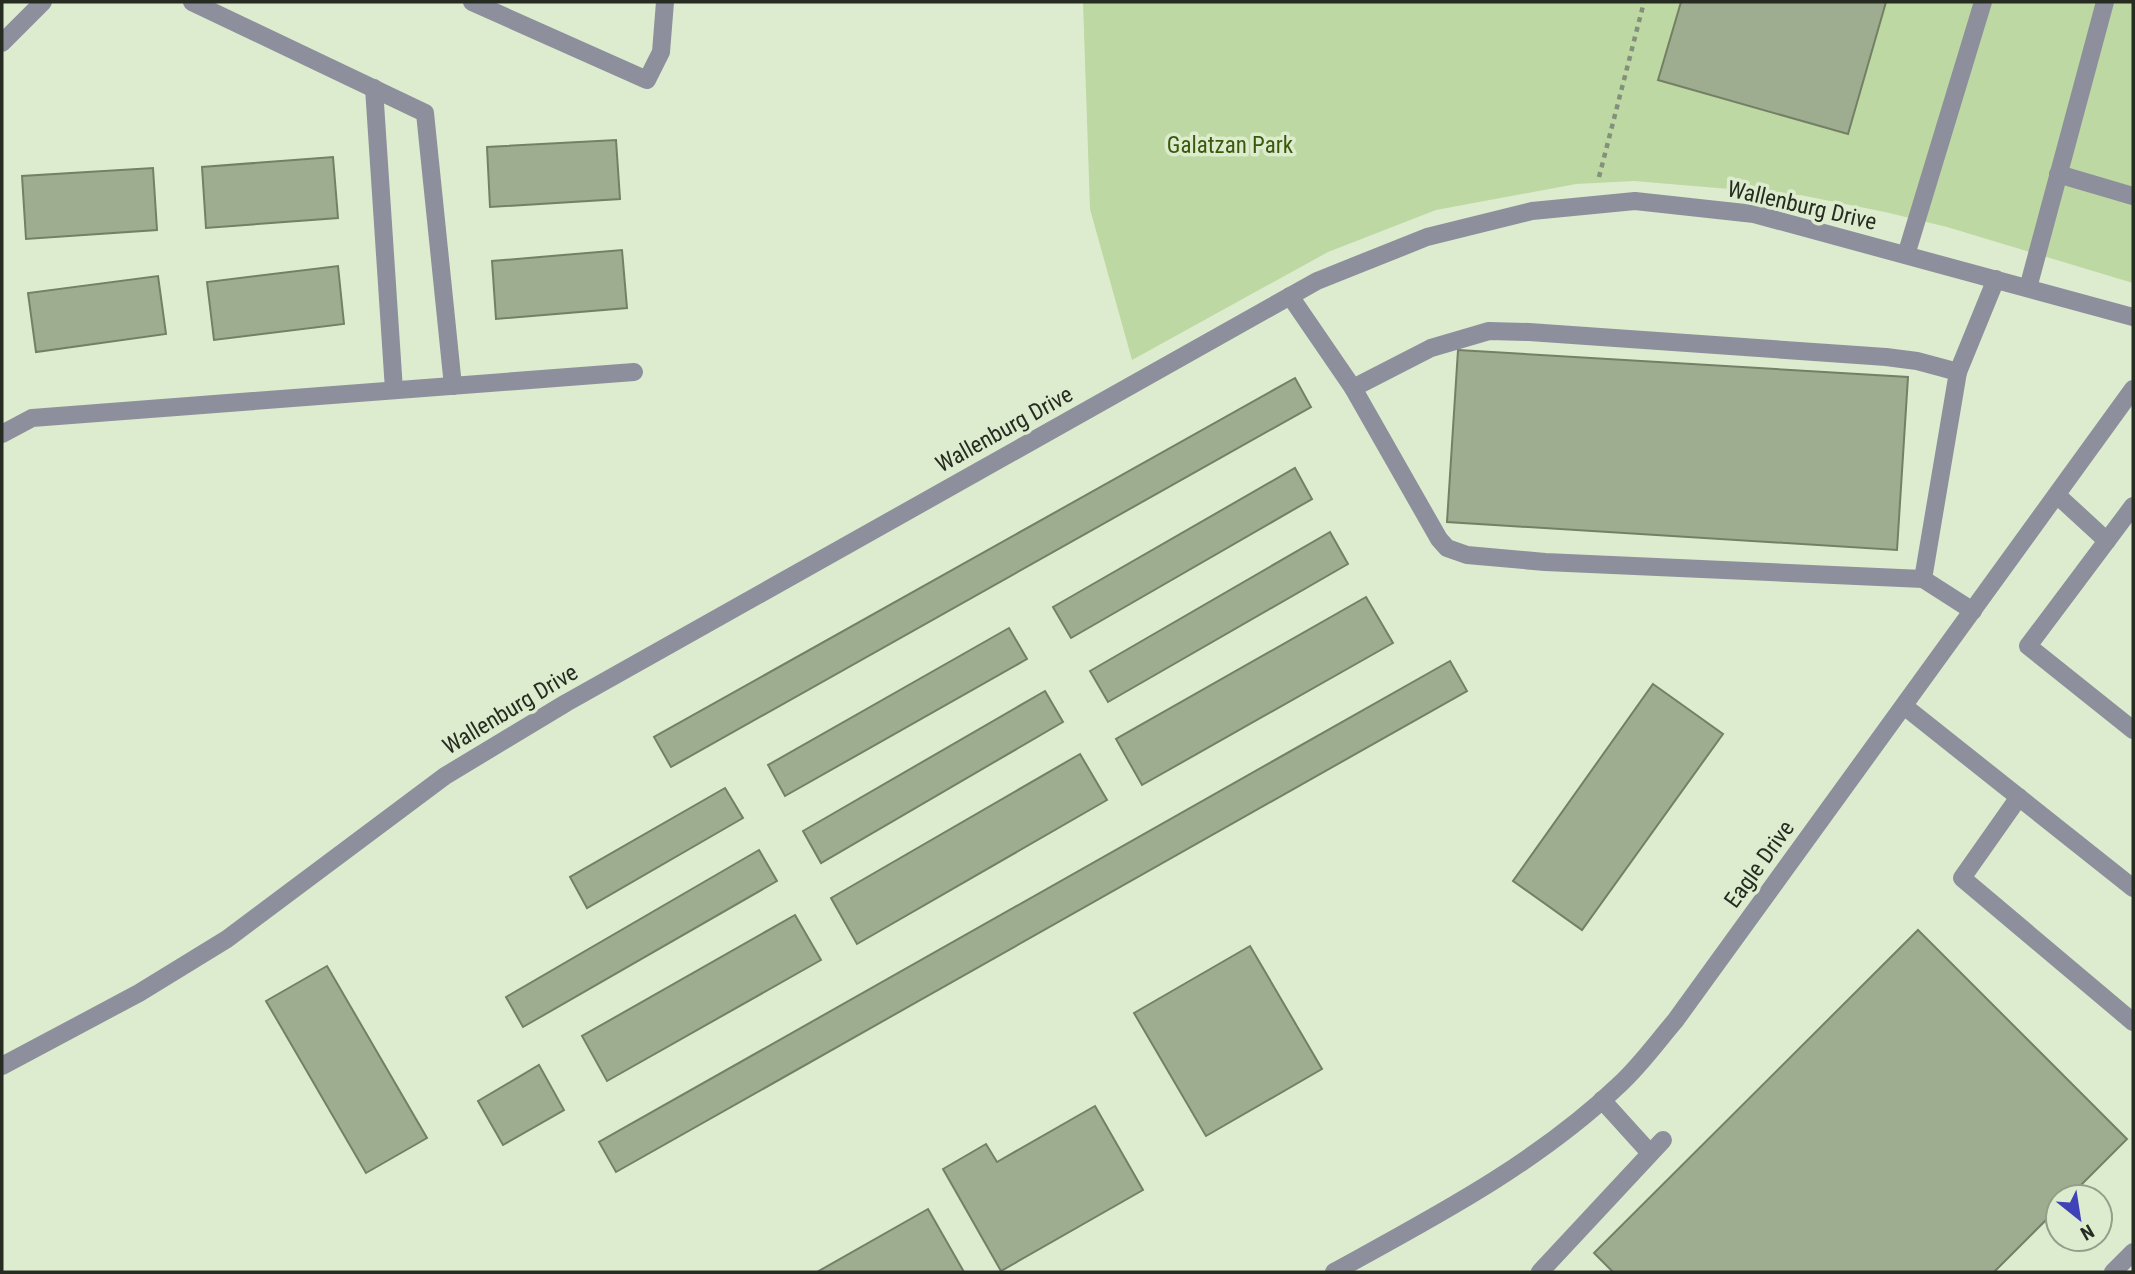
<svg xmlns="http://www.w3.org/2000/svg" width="2135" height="1274" font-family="'Roboto Condensed',sans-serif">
<rect width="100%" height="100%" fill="#ddeccf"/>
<!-- green -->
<polygon fill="#bdd8a2" points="1083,2 2133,2 2133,283 1947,227 1885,212 1800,195 1634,181 1576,184 1436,210 1328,252 1132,360 1090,209"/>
<!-- building -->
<g fill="#9eac90" stroke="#738066" stroke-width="2">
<polygon points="1681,2 1886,2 1848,134 1658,80"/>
<polygon points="616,140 620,199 490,207 487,147"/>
<polygon points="333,157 338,218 206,228 202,167"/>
<polygon points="153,168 157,230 26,239 22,176"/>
<polygon points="622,250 627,308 496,319 492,261"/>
<polygon points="338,266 344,324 214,340 207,282"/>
<polygon points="158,276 166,334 36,352 28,293"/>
<polygon points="1458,350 1908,377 1897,550 1447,522"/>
<polygon points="1295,378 1311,407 671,767 654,737"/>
<polygon points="1295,468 1312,499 1071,638 1053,607"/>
<polygon points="1330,532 1348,564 1108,702 1090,671"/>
<polygon points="1366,597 1393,643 1142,785 1116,739"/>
<polygon points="1009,628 1027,659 785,796 768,765"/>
<polygon points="1450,661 1467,691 616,1172 599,1142"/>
<polygon points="1653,684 1723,734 1582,930 1513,881"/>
<polygon points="1045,691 1063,722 821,863 803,831"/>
<polygon points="1080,754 1107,800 857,944 831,898"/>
<polygon points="725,788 743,818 587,908 570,877"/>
<polygon points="759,850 777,881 523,1027 506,997"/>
<polygon points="795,915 821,960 607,1081 582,1036"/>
<polygon points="1918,930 2127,1139 2069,1197 2058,1197 2058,1208 1994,1272 1613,1272 1594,1253"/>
<polygon points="1250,946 1322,1069 1206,1136 1134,1013"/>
<polygon points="327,966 427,1138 366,1173 266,1001"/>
<polygon points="539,1065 564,1110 503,1145 478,1101"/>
<polygon points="1095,1106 1143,1190 1001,1271 943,1169 986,1144 997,1162"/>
<polygon points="928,1209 964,1272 817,1272"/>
</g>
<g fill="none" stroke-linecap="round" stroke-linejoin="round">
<!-- path -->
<polyline stroke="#85907b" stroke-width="4.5" stroke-dasharray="5 5" stroke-linecap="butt" points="1599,177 1644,2"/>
<!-- service -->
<g stroke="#8d909c" stroke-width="18">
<polyline points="192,2 425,113 453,386"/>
<polyline points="472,2 647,80 661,52 665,2"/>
<polyline points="2,43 43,2"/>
<polyline points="374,88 394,390"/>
<polyline points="2058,174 2133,196"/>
<polyline points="1906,255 1983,2"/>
<polyline points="2028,288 2105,2"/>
<polyline points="1290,296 1353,388 1431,348 1489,331 1529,332 1886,357 1917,361 1958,372 1996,279"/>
<polyline points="1958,372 1923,579 1973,611"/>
<polyline points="1353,388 1439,539 1447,548 1467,555 1545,562 1923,579"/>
<polyline points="2,434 32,418 634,372"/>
<polyline points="2057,495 2107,541"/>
<polyline points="2133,506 2028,646 2133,730"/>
<polyline points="1904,706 2133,888"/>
<polyline points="2019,797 1962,878 2133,1022"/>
<polyline points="1602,1100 1650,1153"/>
<polyline points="1540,1272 1663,1140"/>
<polyline points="2113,1272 2133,1252"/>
</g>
<!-- minor -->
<path stroke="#8d909c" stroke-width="18" d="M 1334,1272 C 1434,1217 1536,1164 1619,1085 C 1640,1066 1657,1042 1675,1021 L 2133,389"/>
<!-- tertiary -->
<polyline stroke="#8d909c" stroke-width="18" points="2,1066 139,993 227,939 445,776 566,703 1317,281 1427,237 1532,211 1635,201 1754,214 2133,317"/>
</g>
<g text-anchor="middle" stroke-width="7" stroke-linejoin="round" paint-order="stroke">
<!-- park labels -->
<g font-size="23" fill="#3a590a" stroke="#ddeccf">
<text x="1230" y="153">Galatzan Park</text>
</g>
<!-- street labels -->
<g font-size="23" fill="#262c21" stroke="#ddeccf">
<text transform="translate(1802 205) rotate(13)" y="8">Wallenburg Drive</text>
<text transform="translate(1004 429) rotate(-29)" y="8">Wallenburg Drive</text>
<text transform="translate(510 709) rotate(-31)" y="8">Wallenburg Drive</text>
<text transform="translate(1759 864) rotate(-54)" y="8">Eagle Drive</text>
</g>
</g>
<!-- border -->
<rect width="2135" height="1274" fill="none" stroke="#262c21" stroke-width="7"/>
<!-- north arrow -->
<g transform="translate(2079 1218) rotate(150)"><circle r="33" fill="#ddeccf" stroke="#949f89" stroke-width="2"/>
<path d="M0-5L12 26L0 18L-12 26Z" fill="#4042b7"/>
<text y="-10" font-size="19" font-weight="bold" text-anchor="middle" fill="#262c21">N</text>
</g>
</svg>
